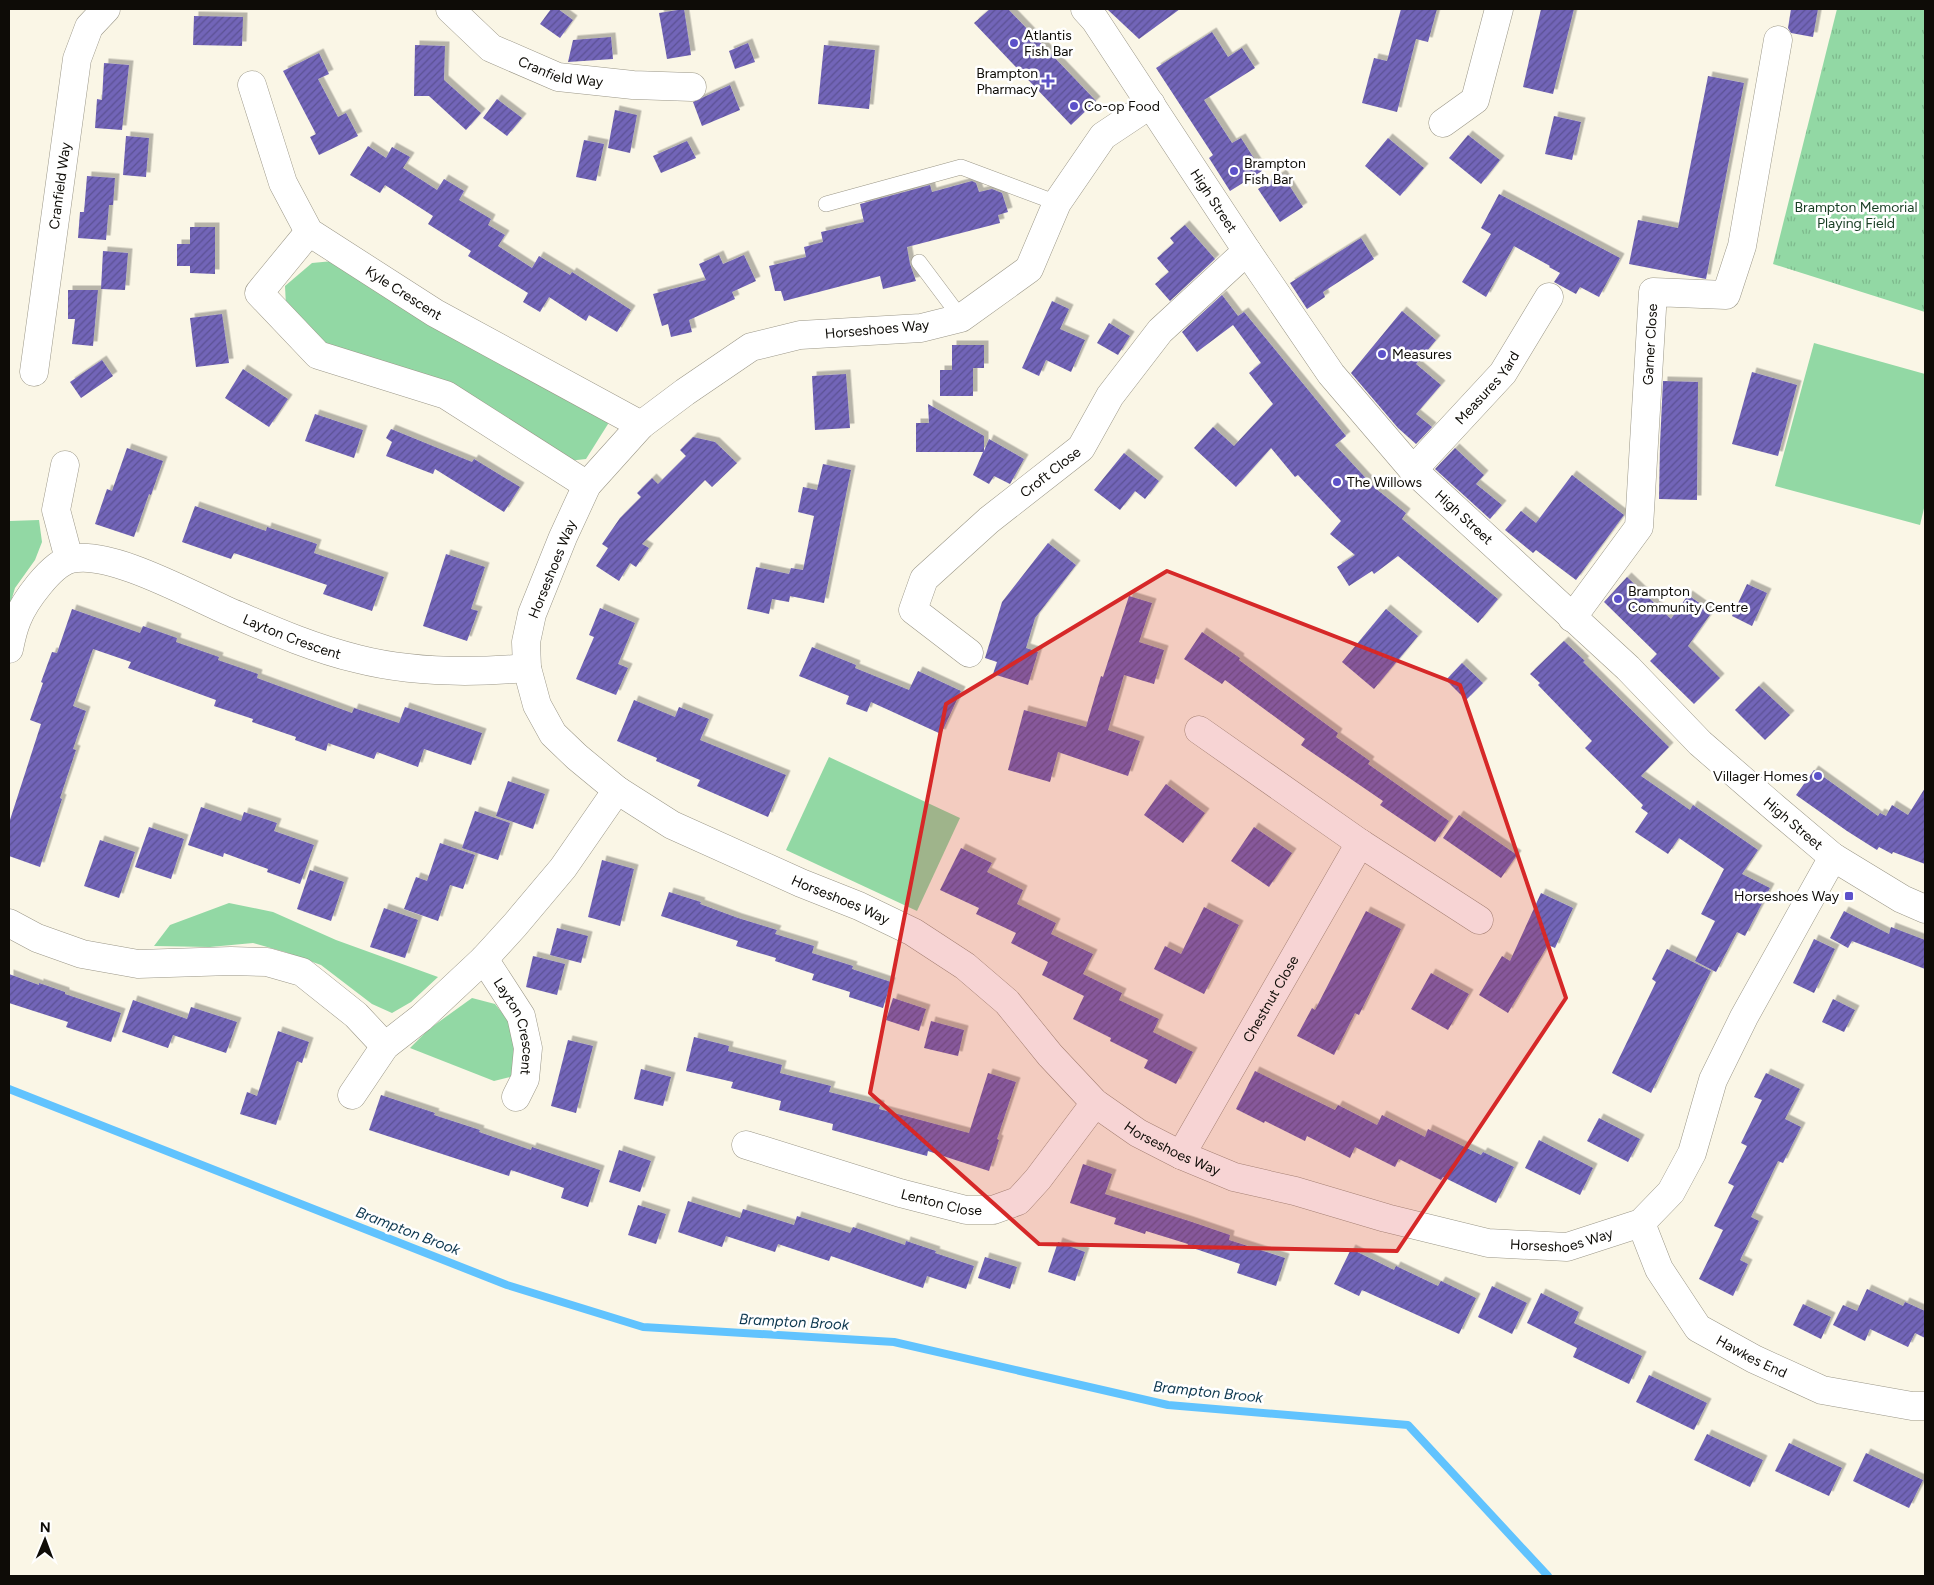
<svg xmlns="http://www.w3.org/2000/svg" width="1934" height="1585" font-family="Figtree,sans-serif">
<defs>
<pattern id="park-tufts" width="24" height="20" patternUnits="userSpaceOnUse" patternTransform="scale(1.25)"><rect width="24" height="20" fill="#92d8a4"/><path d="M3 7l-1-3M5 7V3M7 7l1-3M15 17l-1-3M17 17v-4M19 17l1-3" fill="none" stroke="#7db88c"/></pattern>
<pattern id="building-hatch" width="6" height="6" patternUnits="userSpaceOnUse" patternTransform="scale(1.25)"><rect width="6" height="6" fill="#7265b8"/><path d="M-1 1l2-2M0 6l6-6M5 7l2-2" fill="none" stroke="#5c5294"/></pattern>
<filter id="shadow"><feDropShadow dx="4.5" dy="-4.5" stdDeviation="0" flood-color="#0004"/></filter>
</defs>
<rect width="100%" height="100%" fill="#faf6e6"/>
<!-- green -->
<g fill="#92d8a4">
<polygon points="333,261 606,413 608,424 586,459 568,461 323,342 286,306 285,286 312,263"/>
<polygon points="1814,343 1925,374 1925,504 1920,525 1775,486"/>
<polygon points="39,520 42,542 35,560 15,588 9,608 9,521"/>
<polygon points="829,757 960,818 917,911 786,850"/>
<polygon points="229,903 273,912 336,940 438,977 411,1002 392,1013 372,1004 321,965 285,952 253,943 210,947 154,946 170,925"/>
<polygon points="472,998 495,1004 512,1025 518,1047 514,1076 494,1081 410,1048 429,1029"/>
</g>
<!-- park -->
<polygon fill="url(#park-tufts)" points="1837,9 1925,9 1925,312 1773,264"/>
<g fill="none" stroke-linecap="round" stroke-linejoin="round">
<!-- stream -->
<polyline stroke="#61c3fe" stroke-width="8" points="9,1089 507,1285 643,1327 894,1342 1168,1405 1408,1425 1548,1576"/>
</g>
<!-- building -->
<g fill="url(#building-hatch)" filter="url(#shadow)">
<polygon points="551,9 558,9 573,20 560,38 540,24"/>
<polygon points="684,9 691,55 667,59 659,13"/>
<polygon points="990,9 1008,9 1096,101 1071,125 974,23"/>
<polygon points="1107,9 1180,9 1139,39"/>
<polygon points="1401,9 1437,9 1428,42 1416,39 1397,112 1362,103 1374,58 1387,61"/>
<polygon points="1541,9 1574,9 1553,94 1523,87"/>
<polygon points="1791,9 1818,9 1813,37 1791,33 1788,28"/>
<polygon points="194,16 243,17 242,46 193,45"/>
<polygon points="1212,32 1228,57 1242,48 1255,68 1204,100 1232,143 1241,138 1262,171 1230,191 1209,158 1213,155 1156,68"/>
<polygon points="611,37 613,59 568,62 573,40"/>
<polygon points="748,43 755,62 735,69 729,51"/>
<polygon points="415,45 445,46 444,80 481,113 466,130 429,96 414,96"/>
<polygon points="824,45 875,50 869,109 818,104"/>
<polygon points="319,53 329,74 318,79 338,117 346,113 358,136 319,155 310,137 316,134 283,71"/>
<polygon points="104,63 129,65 122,130 95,128 97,99 102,100"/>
<polygon points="1708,76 1744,83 1706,279 1629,264 1638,220 1678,228"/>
<polygon points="730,85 740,110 702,126 693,102"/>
<polygon points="497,99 522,118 507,136 483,118"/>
<polygon points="615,110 637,115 630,153 608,148"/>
<polygon points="1554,116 1581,122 1572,160 1545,154"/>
<polygon points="1468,135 1500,160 1481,184 1449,158"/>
<polygon points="126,136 149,138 146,177 123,175"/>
<polygon points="1388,138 1424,168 1400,196 1365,166"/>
<polygon points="584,140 604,144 596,181 576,177"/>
<polygon points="687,141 696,158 661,173 653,156"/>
<polygon points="368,146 386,158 392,147 410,157 403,168 437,190 444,179 464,191 459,200 491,219 488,225 505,235 498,246 532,268 539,256 570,275 572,272 631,310 617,332 589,315 586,321 549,297 540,312 523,302 528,293 468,256 471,251 428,224 433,216 385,185 380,193 350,175"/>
<polygon points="1282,174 1303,207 1280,222 1258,189"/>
<polygon points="87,176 115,178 113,205 109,205 106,240 78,238 80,212 84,212"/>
<polygon points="972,181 976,183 979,192 992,189 1002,193 1008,212 998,215 1000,223 907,247 910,264 916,281 883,289 880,276 784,301 781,291 775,291 769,266 806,257 804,247 823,242 821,232 864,222 860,204 930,185 932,192"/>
<polygon points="1499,194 1620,258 1599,297 1580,287 1576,294 1554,282 1560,273 1549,267 1550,266 1514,246 1486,297 1462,282 1491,234 1481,228"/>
<polygon points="1185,225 1215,259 1170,301 1155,284 1169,272 1157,258 1174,243 1170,238"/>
<polygon points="190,227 215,227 215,274 190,273 190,266 177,266 177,244 190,244"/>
<polygon points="1361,238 1374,259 1323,292 1325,297 1307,309 1290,283"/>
<polygon points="103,251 128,253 125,290 101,289"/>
<polygon points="719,255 723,264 744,255 756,281 732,292 735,299 689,320 692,332 671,337 668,324 662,326 653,294 706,280 699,264"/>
<polygon points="68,290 98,290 93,346 72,344 75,319 68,319"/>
<polygon points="1222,295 1238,316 1244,312 1346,436 1335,445 1375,488 1406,513 1402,519 1498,599 1478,623 1398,556 1374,574 1372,571 1349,586 1337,567 1355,555 1330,534 1341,521 1298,475 1295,477 1271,448 1236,487 1194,448 1213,427 1234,446 1273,404 1249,373 1261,363 1233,325 1197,352 1182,332"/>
<polygon points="1052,301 1069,309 1060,329 1085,340 1071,372 1046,360 1039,376 1022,368"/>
<polygon points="1402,311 1436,340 1416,364 1441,385 1416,414 1432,427 1416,444 1398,428 1351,373"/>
<polygon points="222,314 229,363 196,367 190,318"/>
<polygon points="1109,323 1130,336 1118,355 1097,343"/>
<polygon points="952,345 984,345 984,368 973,368 973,396 940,396 940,370 952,370"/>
<polygon points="102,360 113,376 81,398 70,382"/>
<polygon points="243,369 288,399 269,427 225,398"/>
<polygon points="1752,372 1797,385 1778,456 1732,444"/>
<polygon points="846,374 850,428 815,430 812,376"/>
<polygon points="1663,381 1698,382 1697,500 1659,499 1660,444"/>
<polygon points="928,404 984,436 984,451 989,439 1024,459 1010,484 994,476 989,484 973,475 983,452 916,452 916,423 929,423"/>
<polygon points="315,414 363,430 354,458 305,441"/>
<polygon points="391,429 472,462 474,459 520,487 504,512 435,469 433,474 386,456 392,442 386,438"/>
<polygon points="693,437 715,442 737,463 712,487 705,480 642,544 649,548 636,567 630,563 619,581 596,566 608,548 602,544 620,518 641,497 637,493 652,478 658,484 686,456 680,450"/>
<polygon points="127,448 163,461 151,495 149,494 134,537 95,524 107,489 112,491"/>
<polygon points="1455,448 1484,475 1476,484 1502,505 1490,519 1435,469"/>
<polygon points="1124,453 1159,481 1145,499 1135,491 1120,510 1094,490"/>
<polygon points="823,464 851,470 824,603 790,596 789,602 772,599 769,614 747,609 756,567 789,574 791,568 803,570 814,516 798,512 803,487 817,490"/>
<polygon points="1572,475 1624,515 1576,580 1536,550 1533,553 1505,530 1521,511 1536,523"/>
<polygon points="195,506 266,531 267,527 317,544 314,553 384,577 372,611 323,594 327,585 234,553 231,559 182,542"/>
<polygon points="1048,543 1076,565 1035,618 1026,648 1038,652 1028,685 993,674 997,662 985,658 1002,602"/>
<polygon points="446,554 485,567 471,609 478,611 467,641 423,626"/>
<polygon points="1627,577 1671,619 1688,595 1712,612 1688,646 1720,678 1694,704 1650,661 1657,654 1604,602"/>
<polygon points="1747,584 1767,593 1752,626 1732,616"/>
<polygon points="1129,596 1152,603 1139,642 1164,650 1154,684 1124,675 1108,730 1140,741 1128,776 1058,752 1050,782 1008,770 1024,710 1086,727 1101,676 1103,677"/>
<polygon points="600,608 635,623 618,664 628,668 616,695 576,679 594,637 589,635"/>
<polygon points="72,609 140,633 143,626 177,638 176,642 219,657 218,660 258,674 257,678 352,713 354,708 399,723 405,707 482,733 471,765 424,749 418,767 377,752 374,759 328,743 326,751 295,740 296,737 252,722 253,719 214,706 216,700 128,668 131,662 93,649 73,706 86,711 73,749 76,750 60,798 62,799 40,867 9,856 9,823 41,724 30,720 43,683 41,682 52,652 57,653"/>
<polygon points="1386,609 1418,636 1374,689 1342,662"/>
<polygon points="1202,632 1240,658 1239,660 1338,733 1336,737 1370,761 1368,764 1449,821 1435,842 1380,805 1383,801 1301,745 1305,739 1225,680 1222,684 1184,659"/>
<polygon points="1564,641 1585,661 1583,662 1669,747 1641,776 1690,810 1693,805 1758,850 1742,874 1770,888 1745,936 1737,932 1716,972 1695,961 1715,921 1701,914 1724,869 1679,838 1668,854 1635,832 1648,813 1641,808 1643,805 1585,748 1592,741 1538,685 1540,683 1530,674"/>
<polygon points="812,647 856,665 855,668 909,690 918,671 961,691 941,734 871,702 867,712 846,704 849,696 799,676"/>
<polygon points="1462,663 1483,683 1466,700 1446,680"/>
<polygon points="1759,686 1790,715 1765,740 1735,710"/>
<polygon points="634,700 675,717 679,707 709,719 700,740 786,775 768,817 697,786 700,780 656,761 657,758 617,741"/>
<polygon points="1814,770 1878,816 1880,813 1886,816 1892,805 1908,815 1925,788 1925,864 1893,852 1892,854 1879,847 1877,850 1847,831 1796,795"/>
<polygon points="508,781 545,794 533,829 496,816"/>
<polygon points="1166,784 1205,813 1183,843 1144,815"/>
<polygon points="201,807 241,821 244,812 277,823 274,831 314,845 300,884 267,872 268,869 224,853 223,857 188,845"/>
<polygon points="475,811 510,823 498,860 462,848"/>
<polygon points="1459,815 1517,855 1501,878 1443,838"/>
<polygon points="149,827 184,839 171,879 135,867"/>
<polygon points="1254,827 1292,853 1269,887 1231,861"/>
<polygon points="100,840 135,852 119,898 84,886"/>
<polygon points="440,843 475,855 463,889 450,885 438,921 404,909 416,877 427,881"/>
<polygon points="961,848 992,863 987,872 1023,890 1017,904 1056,923 1051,934 1093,954 1083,974 1122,993 1119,1000 1159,1019 1153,1032 1193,1052 1176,1084 1144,1068 1148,1060 1110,1041 1111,1038 1073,1019 1084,996 1042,975 1048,962 1011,943 1016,933 976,914 979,908 940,890"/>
<polygon points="602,860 634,869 620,926 588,917"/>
<polygon points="310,870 344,882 331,921 297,909"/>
<polygon points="669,892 701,902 700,904 738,918 777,930 775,934 814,946 812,953 853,966 852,969 891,982 883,1008 849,997 850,992 812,980 814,974 775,961 776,958 736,946 738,941 661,916"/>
<polygon points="1541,893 1573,908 1555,948 1548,945 1508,1013 1479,995 1502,956 1510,961"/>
<polygon points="1204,907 1239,925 1204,994 1154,969 1165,946 1181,954"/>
<polygon points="384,908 418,920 405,958 370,947"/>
<polygon points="1366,911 1401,929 1359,1015 1355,1013 1334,1055 1297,1036 1312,1008 1315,1010"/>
<polygon points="1844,911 1889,934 1891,927 1925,940 1925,969 1852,941 1848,948 1830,938"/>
<polygon points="557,928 588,936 581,963 550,955"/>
<polygon points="1814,939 1835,949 1814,993 1793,983"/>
<polygon points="1667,949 1711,971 1651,1093 1612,1073 1656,982 1652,979"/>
<polygon points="533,956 565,964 557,995 526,987"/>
<polygon points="1431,973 1469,994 1448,1030 1411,1009"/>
<polygon points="9,974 39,985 39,983 65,992 65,994 121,1013 111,1042 66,1027 68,1022 9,1003"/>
<polygon points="893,998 926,1009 919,1031 886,1020"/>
<polygon points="1833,999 1855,1010 1844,1032 1822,1022"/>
<polygon points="133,1000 187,1019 191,1007 237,1022 226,1053 173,1035 168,1048 122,1032"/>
<polygon points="931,1021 964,1030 958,1056 924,1048"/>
<polygon points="278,1031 309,1042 302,1063 297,1061 276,1125 240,1114 247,1092 257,1096"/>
<polygon points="694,1037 729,1046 728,1051 782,1065 780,1073 831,1086 829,1092 880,1105 879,1109 969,1133 988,1073 1016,1082 997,1139 999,1140 989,1171 928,1151 927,1156 832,1130 833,1124 779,1110 781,1101 731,1088 733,1082 686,1071"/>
<polygon points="568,1040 593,1046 576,1113 551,1106"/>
<polygon points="641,1069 671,1077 663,1106 634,1099"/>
<polygon points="1255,1071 1335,1110 1338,1105 1377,1125 1382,1115 1425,1137 1428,1129 1481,1155 1483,1152 1514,1167 1496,1203 1443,1177 1441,1180 1399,1159 1395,1167 1355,1147 1350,1158 1307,1136 1305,1141 1265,1121 1264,1123 1236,1109"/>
<polygon points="1766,1073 1800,1089 1785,1119 1801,1127 1783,1163 1778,1161 1751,1217 1759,1221 1740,1260 1748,1264 1733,1296 1699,1279 1723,1230 1714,1226 1734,1186 1728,1183 1747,1146 1741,1143 1762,1100 1754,1097"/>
<polygon points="381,1095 435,1113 434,1115 480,1130 479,1132 531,1150 532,1147 600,1170 588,1207 561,1198 564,1188 511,1170 509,1176 369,1130"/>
<polygon points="1599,1118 1640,1139 1628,1162 1587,1141"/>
<polygon points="1539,1140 1593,1168 1580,1195 1525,1168"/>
<polygon points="619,1150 651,1161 640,1192 609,1182"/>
<polygon points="1083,1164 1112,1174 1105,1194 1189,1221 1230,1235 1229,1240 1285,1258 1276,1286 1237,1273 1240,1264 1187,1246 1188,1244 1146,1231 1145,1234 1114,1224 1116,1218 1070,1203"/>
<polygon points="688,1201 740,1218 743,1209 794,1225 797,1216 850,1233 853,1227 905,1245 906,1241 936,1251 935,1253 974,1266 966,1289 927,1276 923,1288 831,1256 829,1261 778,1244 775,1252 726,1236 722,1247 678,1232"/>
<polygon points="638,1205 666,1214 656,1244 628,1235"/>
<polygon points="1058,1242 1085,1252 1075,1281 1048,1272"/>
<polygon points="1351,1249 1394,1270 1396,1266 1438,1286 1441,1281 1476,1298 1459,1334 1362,1290 1359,1296 1334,1284"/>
<polygon points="985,1257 1017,1267 1010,1289 978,1278"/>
<polygon points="1492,1286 1527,1303 1512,1334 1478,1317"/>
<polygon points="1867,1289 1903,1306 1905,1302 1925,1311 1925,1338 1915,1333 1908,1347 1870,1329 1865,1341 1833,1325 1843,1305 1857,1311"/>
<polygon points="1541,1293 1579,1312 1574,1323 1642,1356 1629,1384 1573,1357 1577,1348 1527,1323"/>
<polygon points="1803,1304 1831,1317 1821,1339 1793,1325"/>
<polygon points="1649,1375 1707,1403 1694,1430 1636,1402"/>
<polygon points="1707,1434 1763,1460 1750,1487 1694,1460"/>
<polygon points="1789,1443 1842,1468 1829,1496 1775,1471"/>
<polygon points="1866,1453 1923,1480 1909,1508 1853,1481"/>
</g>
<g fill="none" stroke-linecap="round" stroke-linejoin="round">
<defs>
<g id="service">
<polyline points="826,204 961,167 1057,203"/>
<polyline points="919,262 961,318"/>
</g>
<g id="minor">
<path id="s1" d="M 450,9 L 491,48 L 558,77 L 633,85 L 692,87"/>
<path id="s2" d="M 252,85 L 283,183 L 309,232 L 435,313 L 641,425"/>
<path id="s3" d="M 1151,104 L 1103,136 L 1057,203 L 1029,269 L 961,318 L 921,328 L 800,335 L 751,347 L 685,392 L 641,425 L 587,485 L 563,537 L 532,614 L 526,642 L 527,668 L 537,705 L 553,734 L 577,757 L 617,790 L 672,825 L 801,883 L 859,906 L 913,932 L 965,966 L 1007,1002 L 1050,1055 L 1095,1103 L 1138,1133 L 1181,1155 L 1234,1177 L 1295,1191 L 1386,1218 L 1488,1243 L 1567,1247 L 1641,1223 L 1671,1192 L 1692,1153 L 1713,1080 L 1744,1017 L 1833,857"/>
<polyline points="1443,123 1475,100 1499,9"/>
<polyline points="309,232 259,293 318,355 446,395 587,485"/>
<path id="s4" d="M 34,372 L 77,59 L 89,27 L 106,9"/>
<polyline points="65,465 56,510 69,559"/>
<path id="s5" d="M 1413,470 L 1503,373 L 1549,297"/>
<path id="s6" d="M 1572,618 L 1639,527 L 1653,292 L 1726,295 L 1742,246 L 1778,40"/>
<path id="s7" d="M 9,649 C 11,639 13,629 17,620 C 24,602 51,564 71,559 C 111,549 198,599 237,615 C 276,632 316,649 358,659 C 413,673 470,673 527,668"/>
<path id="s8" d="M 969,653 L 913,610 L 924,579 L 989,520 L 1081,448 L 1110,396 L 1160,331 L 1247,251"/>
<polyline points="1199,730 1360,843 1479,920"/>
<polyline points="9,923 37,938 82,954 138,964 231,961 267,962 302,972 356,1015 385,1046"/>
<path id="s9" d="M 484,959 L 521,1016 L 528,1048 L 525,1079 L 516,1097"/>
<polyline points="352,1095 385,1046 421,1018 484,959 515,925 563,868 617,790"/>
<path id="s10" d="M 746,1145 L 900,1193 L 966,1210 L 993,1210 L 1018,1201 L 1038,1179 L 1095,1103"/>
<path id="s11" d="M 1181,1155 L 1360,843"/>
<path id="s12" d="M 1641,1223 L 1659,1269 L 1698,1328 L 1754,1359 L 1822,1390 L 1912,1406 L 1925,1406"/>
</g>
<g id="tertiary">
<path id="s13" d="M 1085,9 L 1095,20 L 1247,251 L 1331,374 L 1413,470 L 1628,668 L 1700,743 L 1775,808 L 1833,857 L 1902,899 L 1925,909"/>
</g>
</defs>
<!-- service casing -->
<use href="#service" stroke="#9b9788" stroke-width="16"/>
<!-- minor casing -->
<use href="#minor" stroke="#9b9788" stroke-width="29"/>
<!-- tertiary casing -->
<use href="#tertiary" stroke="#9b9788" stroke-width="29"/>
<!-- service -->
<use href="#service" stroke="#fff" stroke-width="15"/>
<!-- minor -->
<use href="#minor" stroke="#fff" stroke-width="28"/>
<!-- tertiary -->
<use href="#tertiary" stroke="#fff" stroke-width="28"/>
</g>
<!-- marked area -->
<path fill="#d62828" fill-opacity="0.2" stroke="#d62828" stroke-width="4" stroke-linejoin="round" d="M 1167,571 L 1460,685 L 1566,998 L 1397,1251 L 1039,1244 L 870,1093 L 946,704 Z"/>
<!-- markers -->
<g fill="#5c51ca" stroke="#fff" stroke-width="2">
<circle cx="1014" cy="43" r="5"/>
<path d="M1045.5 73.5h5v5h5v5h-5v5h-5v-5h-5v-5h5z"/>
<circle cx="1074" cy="106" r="5"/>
<circle cx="1234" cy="171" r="5"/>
<circle cx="1382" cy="354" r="5"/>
<circle cx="1337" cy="482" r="5"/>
<circle cx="1618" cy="599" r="5"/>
<circle cx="1818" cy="776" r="5"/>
<rect x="1844" y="891" width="10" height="10" rx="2.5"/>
</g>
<g text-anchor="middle" stroke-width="5" stroke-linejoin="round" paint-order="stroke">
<!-- poi labels -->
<g font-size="14" fill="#0e0c07" stroke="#fff" text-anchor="start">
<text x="1024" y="40">Atlantis<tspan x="1024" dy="16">Fish Bar</tspan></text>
<text x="1038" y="78" text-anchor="end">Brampton<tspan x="1038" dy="16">Pharmacy</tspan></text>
<text x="1084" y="111">Co-op Food</text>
<text x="1244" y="168">Brampton<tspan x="1244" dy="16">Fish Bar</tspan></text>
<text x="1392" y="359">Measures</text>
<text x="1347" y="487">The Willows</text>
<text x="1628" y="596">Brampton<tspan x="1628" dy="16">Community Centre</tspan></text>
<text x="1808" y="781" text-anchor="end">Villager Homes</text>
<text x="1839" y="901" text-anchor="end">Horseshoes Way</text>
</g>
<!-- street labels -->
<g font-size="14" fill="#0e0c07" stroke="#fff">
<text dy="5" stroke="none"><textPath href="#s1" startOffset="131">Cranfield Way</textPath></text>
<text dy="5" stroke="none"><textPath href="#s4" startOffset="188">Cranfield Way</textPath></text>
<text dy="5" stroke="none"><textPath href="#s13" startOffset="231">High Street</textPath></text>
<text dy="5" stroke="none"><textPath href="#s2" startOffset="271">Kyle Crescent</textPath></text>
<text transform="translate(877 329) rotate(-5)" y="5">Horseshoes Way</text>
<text dy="5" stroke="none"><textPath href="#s6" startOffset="296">Garner Close</textPath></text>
<text dy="5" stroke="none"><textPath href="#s5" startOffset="111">Measures Yard</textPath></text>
<text dy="5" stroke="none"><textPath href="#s8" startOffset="269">Croft Close</textPath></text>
<text dy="5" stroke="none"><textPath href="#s13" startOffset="636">High Street</textPath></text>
<text transform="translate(552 569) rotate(-68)" y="5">Horseshoes Way</text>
<text dy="5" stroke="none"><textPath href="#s7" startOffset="350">Layton Crescent</textPath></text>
<text dy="5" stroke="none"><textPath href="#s13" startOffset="1086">High Street</textPath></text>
<text dy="5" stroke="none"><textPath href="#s3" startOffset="1324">Horseshoes Way</textPath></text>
<text dy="5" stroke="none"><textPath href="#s11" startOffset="180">Chestnut Close</textPath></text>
<text dy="5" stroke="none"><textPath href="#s9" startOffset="76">Layton Crescent</textPath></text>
<text dy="5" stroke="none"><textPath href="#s3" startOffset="1745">Horseshoes Way</textPath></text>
<text dy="5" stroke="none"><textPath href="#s10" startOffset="204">Lenton Close</textPath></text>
<text dy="5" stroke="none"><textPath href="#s3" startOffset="2150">Horseshoes Way</textPath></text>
<text dy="5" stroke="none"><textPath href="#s12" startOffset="181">Hawkes End</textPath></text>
</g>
<!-- park labels -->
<g font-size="14" fill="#193e24" stroke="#fff">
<text x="1856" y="212">Brampton Memorial<tspan x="1856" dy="16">Playing Field</tspan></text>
</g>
<!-- water labels -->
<g font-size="15" font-style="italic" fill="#0e3850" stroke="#fff">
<text transform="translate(408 1231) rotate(21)" y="5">Brampton Brook</text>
<text transform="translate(794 1322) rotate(3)" y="5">Brampton Brook</text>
<text transform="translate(1208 1392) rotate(6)" y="5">Brampton Brook</text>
</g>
</g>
<!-- border -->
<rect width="1934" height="1585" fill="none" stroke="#0e0c07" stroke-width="20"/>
<!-- north arrow -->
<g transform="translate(45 1540) rotate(1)" stroke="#ffffff" stroke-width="4" paint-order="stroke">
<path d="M0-4L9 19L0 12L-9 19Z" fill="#0e0c07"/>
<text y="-8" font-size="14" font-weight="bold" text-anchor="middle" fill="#0e0c07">N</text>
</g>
</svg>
